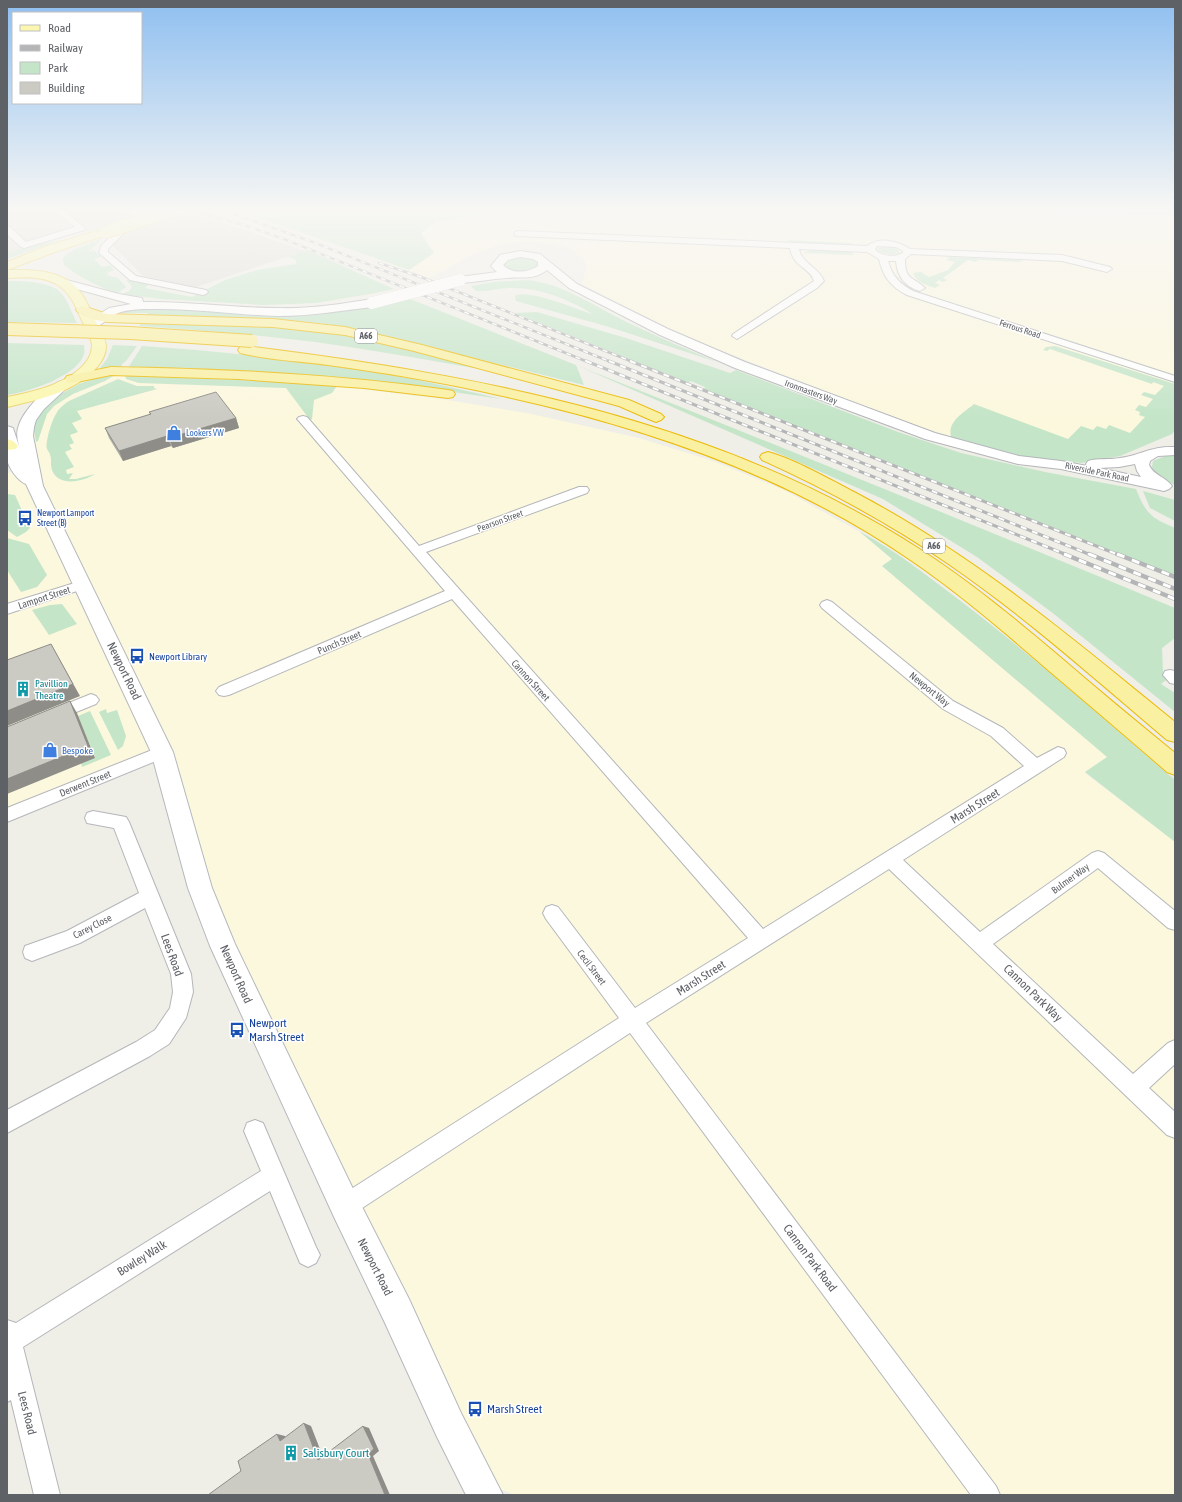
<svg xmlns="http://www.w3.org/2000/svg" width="1182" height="1502" font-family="'Asap Condensed',sans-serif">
<rect width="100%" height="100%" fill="#efeee7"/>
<!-- commercial -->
<g fill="#fcf8de">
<polygon points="235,209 968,209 1175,215 1175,423 1142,443 952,437 914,425 665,329 582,284 587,264 573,250 554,244 527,241 502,244 473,254 430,278"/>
<polygon points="105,375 260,381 337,386 435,398 527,413 639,438 713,461 782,489 860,532 892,559 882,566 1108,757 1085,773 1175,842 1175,1495 515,1495 478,1481 257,1020 162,752 7,815 7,473 25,468 34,420 54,398 79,384"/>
</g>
<!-- industrial -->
<polygon fill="#deddd9" points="7,209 168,209 221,222 305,251 196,287 143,276 96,229 7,252"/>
<!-- green -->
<g fill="#c4e5c8">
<polygon points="234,209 505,209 482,215 435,222 421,233 434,253 409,270"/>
<path d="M 103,238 L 88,252 L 94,250 L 101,257 L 94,259 L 102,267 L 110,265 L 114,270 L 107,273 L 109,276 L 118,278 L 126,287 L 118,293 C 100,288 79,277 64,265 L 63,259 L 67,254 L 75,249 Z"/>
<polygon points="63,239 7,259 7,252"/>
<polygon points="788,240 852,243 849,246 788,244"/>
<polygon points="890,246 899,250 899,253 890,255 878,251 878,248"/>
<polygon points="813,249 850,251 854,255 803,253"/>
<polygon points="307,250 394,289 370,294 316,303 264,305 161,299 122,294 129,291 132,287 126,280 149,284 145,288 192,297 225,280 257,270 296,264 296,260 288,257"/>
<path d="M 521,257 C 527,257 534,258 538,262 L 538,267 C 525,273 517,273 504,267 L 504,263 L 507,260 Z"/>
<path d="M 949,257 L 1018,260 L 1023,262 L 978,260 L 976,262 L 968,260 L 943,278 L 947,280 L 943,282 L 939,280 L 935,283 L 940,285 L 935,288 C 926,285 916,282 913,273 L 921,272 L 929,277 L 948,270 L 955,262 L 947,260 Z"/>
<path d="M 526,280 C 564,283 598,309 633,325 C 660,338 689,350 717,362 L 606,326 L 516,301 L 515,296 C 528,288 577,310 593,314 C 568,299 539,287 510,288 C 498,288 488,292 476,291 L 471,286 L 494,282 Z"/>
<path d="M 7,281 C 21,281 51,281 61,293 C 68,300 72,314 77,323 L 7,322 Z"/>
<path d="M 405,297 C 662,399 919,502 1175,608 L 1175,638 L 1162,648 L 1163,672 L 1169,678 L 1161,684 L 1175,693 L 1175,712 L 1054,614 L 977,557 L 883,499 L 576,365 L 584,385 L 353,328 L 320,323 L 260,318 L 146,316 L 148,313 L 120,313 L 140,308 L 254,315 L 299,315 L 355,309 Z"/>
<path d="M 537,312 L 626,338 L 730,373 L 736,370 L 898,432 L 961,453 L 1045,472 L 1136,489 C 1146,514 1151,518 1175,528 L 1175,576 L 704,389 L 705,387 L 691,381 L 688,383 L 515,313 Z"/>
<path d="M 141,323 L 262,325 L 348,335 L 393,345 L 509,374 C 445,363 380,351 315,342 C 257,335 199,330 140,326 Z"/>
<path d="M 7,343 L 84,345 C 84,348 85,351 84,354 C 78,376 28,392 7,395 Z"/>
<polygon points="113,345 137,346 126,361 122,364 121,368 100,368 107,359"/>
<path d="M 142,346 C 232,352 324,362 413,379 C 442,385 472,392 501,399 L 426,388 L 128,368 Z"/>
<path d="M 1055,346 L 1175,384 L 1175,430 L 1172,434 L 1120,456 L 1082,463 L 1030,458 L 998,452 L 952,439 C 945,423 963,413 974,404 L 1068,439 L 1081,426 L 1093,430 L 1097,426 L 1106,429 L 1109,425 L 1130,433 L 1145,417 L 1139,415 L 1140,412 L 1135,410 L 1139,405 L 1146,407 L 1153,399 L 1141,395 L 1144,392 L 1155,395 L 1164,386 L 1153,382 L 1152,384 L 1050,349 L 1047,351 L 1043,350 L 1046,347 Z"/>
<polygon points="105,375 115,375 105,381 73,394 54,406 47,414 38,441 36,442 33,425 34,420 54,398 79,384"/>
<polygon points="125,375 260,381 337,386 332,393 314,400 312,419 310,420 286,388 139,383 126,379"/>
<path d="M 118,379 L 137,386 L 154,386 L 154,388 L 157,389 L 77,411 L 82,419 L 72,423 L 78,432 L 70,435 L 74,443 L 69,445 L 72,449 L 65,452 L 74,467 L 66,470 L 67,474 L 73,473 L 69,479 L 76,479 L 95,474 C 83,482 58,487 52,470 C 50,465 52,459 50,455 C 50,453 48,451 47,449 C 45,442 52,420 56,414 C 59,408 64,404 69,401 Z"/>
<path d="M 1165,456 L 1175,456 L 1175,485 C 1166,481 1156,476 1152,467 L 1153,461 Z"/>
<polygon points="1143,491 1175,500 1175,521 1150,508"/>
<polygon points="7,494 15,495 30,528 26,532 17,537 7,530"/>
<path d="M 860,532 C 895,550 926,575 958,599 C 1033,656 1103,719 1175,780 L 1175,842 L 1085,772 L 1107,757 L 882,566 L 892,559 Z"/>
<polygon points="7,538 29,544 47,575 37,587 21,592 7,570"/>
<polygon points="62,604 77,624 49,635 32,610 50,605"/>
<polygon points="106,709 107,713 117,710 126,736 123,746 118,750 99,712"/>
<polygon points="90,711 111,755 82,767 81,763 95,757 78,716"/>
</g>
<!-- water -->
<polygon fill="#abd0fb" points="968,209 1175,209 1175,215 1131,215 1123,213 1064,213"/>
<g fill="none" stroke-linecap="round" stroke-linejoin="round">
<defs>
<g id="minor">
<polygon points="53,209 62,209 85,228 84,230 24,248 21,247 7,234 7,226 10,227 26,242 75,227"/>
<polygon points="102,209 122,209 138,211 140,216 139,218 108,249 108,252 136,276 206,290 208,292 206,294 203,295 130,280 99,253 101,246 132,215 106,211"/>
<path d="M 518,231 L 867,246 C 879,236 898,241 910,249 L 1062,255 L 1110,267 L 1112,269 L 1107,272 L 1062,261 L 911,254 L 905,259 C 905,281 913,276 925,288 L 920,291 C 905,287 897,276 896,261 L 888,261 C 892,276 900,284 913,291 L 1175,376 L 1175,382 L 907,295 C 891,287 883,277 879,259 L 867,252 L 799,249 C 802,264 819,267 824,281 L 817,288 L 737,339 L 732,336 L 733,334 L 814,281 C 810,267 793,268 790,248 L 515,236 L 514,234 L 515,232 ZM 877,246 L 896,247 L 903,251 L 903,253 C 893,258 883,256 875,250 Z"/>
<polygon points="303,416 307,417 419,546 579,487 587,487 589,490 587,493 426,552 763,929 1024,766 991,736 943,709 822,608 820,605 822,602 827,600 832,602 953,701 1003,728 1037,758 1058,747 1064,749 1066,753 1064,757 903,860 980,932 1092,853 1098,851 1104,853 1175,911 1175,930 1168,928 1098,868 993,944 1133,1074 1168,1043 1175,1040 1175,1064 1149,1088 1175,1112 1175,1138 1167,1135 889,869 646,1023 996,1486 1000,1495 971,1495 630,1033 353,1214 345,1217 337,1214 334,1206 337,1198 619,1018 546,919 543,913 546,907 552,905 558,907 635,1008 748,938 452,599 229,695 224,696 219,695 216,691 219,687 445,591 299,421 297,419 299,417"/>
<polygon points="81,581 86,582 88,585 86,588 7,614 7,604"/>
<polygon points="1170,670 1175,671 1175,684 1170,683 1163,675 1165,671"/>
<polygon points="91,694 96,696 99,700 96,704 54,721 49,719 46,715 49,711"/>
<polygon points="162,746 168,748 170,752 168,756 7,822 7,808"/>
<polygon points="93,811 126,817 129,822 191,974 193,992 186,1018 169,1044 150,1056 7,1133 7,1110 136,1042 155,1030 170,1008 173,992 171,974 145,908 80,943 32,961 25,958 23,952 25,946 67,931 139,893 114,828 87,823 85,818 87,813"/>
<polygon points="255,1120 263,1123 316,1247 320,1255 316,1263 308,1267 300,1263 270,1191 23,1347 60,1495 34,1495 11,1400 7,1402 7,1320 16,1323 261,1171 244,1131 247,1123"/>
</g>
<g id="tertiary">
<path d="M 520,251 L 540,254 L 577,284 L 668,329 L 745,362 L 935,433 L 1019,456 L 1061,461 L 1087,466 L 1086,464 L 1088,461 C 1098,458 1109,460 1120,458 C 1141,455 1151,446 1175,447 L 1175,455 L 1158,456 L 1150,461 L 1149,465 C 1154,476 1166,477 1172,486 L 1169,489 L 1164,491 L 1061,469 L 1018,464 L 925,439 L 735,368 L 660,335 L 569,288 L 547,270 C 533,281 522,276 507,278 C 492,279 476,282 460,283 L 456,282 L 454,280 L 456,278 L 460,277 L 497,272 L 491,266 L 500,255 ZM 520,257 L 533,259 L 538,262 L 538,266 C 528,273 512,274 503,265 L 508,260 ZM 1135,464 L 1137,471 L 1141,477 L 1099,468 L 1119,467 Z"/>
<path d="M 59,278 L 119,294 L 142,298 L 143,302 C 188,301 233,308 278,308 C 310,309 341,304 372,299 L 376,300 L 378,303 L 376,306 L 372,307 C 340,311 310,316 278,316 C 236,315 194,308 152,309 C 141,309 127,309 116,314 C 106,319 98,330 87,328 L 85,325 L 87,322 L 109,308 L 131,304 L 55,283 L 53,281 L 55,279 Z"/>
</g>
<path id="secondary" d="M 64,380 L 69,381 L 71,384 L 44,409 L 36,420 L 34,427 L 33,436 L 43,486 L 173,752 L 212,888 L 235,944 L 356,1195 L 409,1299 L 461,1413 L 503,1495 L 466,1495 L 437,1437 L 385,1323 L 334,1217 L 210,946 L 188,888 L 151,752 L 26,484 C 18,481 8,467 7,459 C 5,449 7,437 7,426 L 13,428 L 20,449 C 18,442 16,435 18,428 C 22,411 48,384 64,380 Z"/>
<g id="primary">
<polygon points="106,228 110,230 112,232 110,234 55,252 7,270 7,262 47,246"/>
<path d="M 7,270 C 27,270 49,269 67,280 C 83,289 89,308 97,324 C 101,332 106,339 106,347 C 106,353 102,361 98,366 C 76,392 38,400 7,407 L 7,397 C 33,392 69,384 86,362 C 90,357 92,351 92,345 C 91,337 87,331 84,325 C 77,310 72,294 58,285 C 43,276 24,277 7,278 Z"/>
<polygon points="7,439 13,441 18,446 16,449 7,450"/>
</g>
<g id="trunk">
<path d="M 83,306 L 107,314 L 273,319 L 345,327 L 422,345 L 629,400 L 661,414 L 664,417 L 661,420 L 656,422 L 651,420 L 619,406 L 414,351 L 345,335 L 273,327 L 107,322 C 97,320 83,319 76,310 L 78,307 Z"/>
<path d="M 245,346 C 479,375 717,419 918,548 C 968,580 1014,618 1059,656 C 1097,689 1136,721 1175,753 L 1175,775 L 1167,772 C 1128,738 1088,704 1048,670 C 1003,631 958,592 909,559 C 787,475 642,426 498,395 C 442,382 385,373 328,365 C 299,361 268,360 240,353 L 238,350 L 240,347 Z"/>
<path d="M 111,367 C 224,369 336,374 448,390 L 453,391 L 455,394 L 453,397 L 448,398 L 364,388 L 238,379 L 111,375 L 72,383 L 67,382 L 65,379 L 67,376 Z"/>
<path d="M 768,452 C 794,459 831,480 856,493 C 974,555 1072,638 1175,722 L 1175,742 L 1167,740 C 1096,680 1027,618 950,565 C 891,524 828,490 762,460 L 760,457 L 762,454 Z"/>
</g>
</defs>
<!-- minor casing -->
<use href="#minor" stroke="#b4b6ba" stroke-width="2"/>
<!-- tertiary casing -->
<use href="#tertiary" stroke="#b4b6ba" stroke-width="2"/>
<!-- secondary casing -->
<use href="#secondary" stroke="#b5b8bd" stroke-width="2"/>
<!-- primary casing -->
<use href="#primary" stroke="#ebd364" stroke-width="2"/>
<!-- trunk casing -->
<use href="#trunk" stroke="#ebbb0b" stroke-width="2"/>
<!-- minor -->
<use href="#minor" fill="#fff" fill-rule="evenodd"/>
<!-- tertiary -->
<use href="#tertiary" fill="#fff" fill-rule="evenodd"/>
<!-- secondary -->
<use href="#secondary" fill="#fff" fill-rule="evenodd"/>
<!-- primary -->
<use href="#primary" fill="#fbf7b0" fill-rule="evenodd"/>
<!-- trunk -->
<use href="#trunk" fill="#faf0a2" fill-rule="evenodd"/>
<defs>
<g id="rail-far2">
<polyline points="183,209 244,225 284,239 588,362"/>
<polyline points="220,209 313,242 611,362"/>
<polyline points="379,263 421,277 633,362"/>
</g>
<g id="rail-far1">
<polyline points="586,361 1067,555"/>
<polyline points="609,361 1091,555"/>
<polyline points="630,361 1119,555"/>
</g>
<g id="rail">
<polyline points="1064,554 1175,599"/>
<polyline points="1089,554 1175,589"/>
<polyline points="1117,554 1175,577"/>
</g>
</defs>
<!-- rail-far2 casing -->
<use href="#rail-far2" stroke="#b4b5b6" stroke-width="2.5"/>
<!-- rail-far1 casing -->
<use href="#rail-far1" stroke="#b4b5b6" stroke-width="3"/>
<!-- rail casing -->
<use href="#rail" stroke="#b4b5b6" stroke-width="4.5"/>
<!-- rail-far2 -->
<use href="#rail-far2" stroke="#fff" stroke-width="1.5" stroke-dasharray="5" stroke-linecap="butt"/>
<!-- rail-far1 -->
<use href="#rail-far1" stroke="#fff" stroke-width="2" stroke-dasharray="6" stroke-linecap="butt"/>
<!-- rail -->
<use href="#rail" stroke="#fff" stroke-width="3" stroke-dasharray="8" stroke-linecap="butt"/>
<defs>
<polyline id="tertiary-bridge" points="372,303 460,280"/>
<polyline id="primary-bridge" points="106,232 178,209"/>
<polyline id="trunk-bridge" points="7,329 130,333 252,341"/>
</defs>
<!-- tertiary-bridge casing -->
<use href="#tertiary-bridge" stroke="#b4b6ba" stroke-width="12" stroke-linecap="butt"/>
<!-- primary-bridge casing -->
<use href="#primary-bridge" stroke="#ebd364" stroke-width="14" stroke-linecap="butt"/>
<!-- trunk-bridge casing -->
<use href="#trunk-bridge" stroke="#ebbb0b" stroke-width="14" stroke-linecap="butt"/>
<!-- tertiary-bridge -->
<use href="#tertiary-bridge" stroke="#fff" stroke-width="12"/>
<!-- primary-bridge -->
<use href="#primary-bridge" stroke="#fbf7b0" stroke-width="12"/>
<!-- trunk-bridge -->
<use href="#trunk-bridge" stroke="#faf0a2" stroke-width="12"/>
</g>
<!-- wall -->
<polygon fill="#afaea8" points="149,412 236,418 239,428 173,448 171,446 123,461 109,438 105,428 150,415"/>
<!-- shaded-wall -->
<g fill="#8e8d88">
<polygon points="236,418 239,428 173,448 169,438"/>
<polygon points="167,436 171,446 123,461 119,451"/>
<polygon points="51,644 80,696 7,726 7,711"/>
<polygon points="70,701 77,713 95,758 7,794 7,779"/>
<polygon points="304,1423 311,1426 325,1462 318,1460"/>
<polygon points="363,1426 369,1428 379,1451 373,1456 390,1495 385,1495 368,1454"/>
<polygon points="277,1434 285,1436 287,1443 280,1441"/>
</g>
<!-- building -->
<g fill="#cbcac3" stroke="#8e8d88">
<polygon points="216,392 236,418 169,438 167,436 119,451 105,428 151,414 149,412"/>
<polygon points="51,644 73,684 7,711 7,660"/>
<polygon points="70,701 88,746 7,779 7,727"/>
<polygon points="304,1423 318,1460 363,1426 374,1449 368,1454 385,1495 208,1495 241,1471 238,1461 277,1434 280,1441"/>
</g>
<!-- sky -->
<linearGradient id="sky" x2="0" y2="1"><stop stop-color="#8fbff0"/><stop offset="0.5" stop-color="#f8f7f4"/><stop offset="1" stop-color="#f8f7f4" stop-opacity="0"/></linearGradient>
<rect width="1182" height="419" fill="url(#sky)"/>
<!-- icons -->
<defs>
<symbol id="shop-bare" viewBox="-9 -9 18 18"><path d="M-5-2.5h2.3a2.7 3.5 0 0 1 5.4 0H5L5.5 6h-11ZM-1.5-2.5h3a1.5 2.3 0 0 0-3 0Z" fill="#3f7fe0" stroke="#fff" stroke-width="2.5" paint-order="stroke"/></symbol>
<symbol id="bus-bare" viewBox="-9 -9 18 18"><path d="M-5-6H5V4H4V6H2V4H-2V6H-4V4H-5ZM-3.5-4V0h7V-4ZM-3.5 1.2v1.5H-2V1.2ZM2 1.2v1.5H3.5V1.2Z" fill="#1a4fb4" stroke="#fff" stroke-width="2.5" paint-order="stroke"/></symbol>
<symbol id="building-bare" viewBox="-9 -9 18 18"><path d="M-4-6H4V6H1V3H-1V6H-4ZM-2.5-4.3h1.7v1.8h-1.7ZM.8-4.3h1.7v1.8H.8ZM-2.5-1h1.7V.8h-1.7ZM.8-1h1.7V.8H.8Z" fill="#0f9aa8" stroke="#fff" stroke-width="2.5" paint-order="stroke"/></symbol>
</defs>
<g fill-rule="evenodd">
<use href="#shop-bare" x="163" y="422" width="22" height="22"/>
<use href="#bus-bare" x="14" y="507" width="22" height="22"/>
<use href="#bus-bare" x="126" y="645" width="22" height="22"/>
<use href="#building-bare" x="12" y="678" width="22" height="22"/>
<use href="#shop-bare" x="39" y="739" width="22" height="22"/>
<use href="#bus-bare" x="226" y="1019" width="22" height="22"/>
<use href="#bus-bare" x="464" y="1398" width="22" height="22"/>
<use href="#building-bare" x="280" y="1442" width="22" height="22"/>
</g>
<g text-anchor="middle" stroke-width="3" stroke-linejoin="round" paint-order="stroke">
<!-- far-street labels -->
<g font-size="9" fill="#5e6166" stroke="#fff">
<text transform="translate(1020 329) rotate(18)" y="3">Ferrous Road</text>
<text transform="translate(811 392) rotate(20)" y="3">Ironmasters Way</text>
<text transform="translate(1097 472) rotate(12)" y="3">Riverside Park Road</text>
<text transform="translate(500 521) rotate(-20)" y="3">Pearson Street</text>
</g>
<!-- shield labels -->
<g fill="#fff" stroke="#8e9094" stroke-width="1">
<rect x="355" y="329" width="22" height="14" rx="3"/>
<rect x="923" y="539" width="22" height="14" rx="3"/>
</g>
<g font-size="9" font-weight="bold" fill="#5e6166">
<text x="366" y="339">A66</text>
<text x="934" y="549">A66</text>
</g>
<!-- far-shop labels -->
<g font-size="9" fill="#366cbe" stroke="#fff" text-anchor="start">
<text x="186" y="436">Lookers VW</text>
</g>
<!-- far-transit labels -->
<g font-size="9" fill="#164399" stroke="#fff" text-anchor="start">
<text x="37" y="516">Newport Lamport<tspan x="37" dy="10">Street (B)</tspan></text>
</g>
<!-- street labels -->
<g font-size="10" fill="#5e6166" stroke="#fff">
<text transform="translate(44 597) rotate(-18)" y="4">Lamport Street</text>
<text transform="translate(339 642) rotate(-23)" y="4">Punch Street</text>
<text transform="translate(531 680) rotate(48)" y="4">Cannon Street</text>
<text transform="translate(930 689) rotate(39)" y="4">Newport Way</text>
<text transform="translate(85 783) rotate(-22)" y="4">Derwent Street</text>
<text transform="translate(1070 878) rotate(-36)" y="4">Bulmer Way</text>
<text transform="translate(92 926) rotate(-27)" y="4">Carey Close</text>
<text transform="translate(592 967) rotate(53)" y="4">Cecil Street</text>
</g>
<!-- transit labels -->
<g font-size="10" fill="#164399" stroke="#fff" text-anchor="start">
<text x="149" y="660">Newport Library</text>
</g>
<!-- culture labels -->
<g font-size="10" fill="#0d838f" stroke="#fff" text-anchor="start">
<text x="35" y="687">Pavillion<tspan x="35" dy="12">Theatre</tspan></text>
</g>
<!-- shop labels -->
<g font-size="10" fill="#366cbe" stroke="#fff" text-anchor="start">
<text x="62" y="754">Bespoke</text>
</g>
<!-- near-street labels -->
<g font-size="12" fill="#5e6166" stroke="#fff">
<text transform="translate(124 671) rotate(64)" y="4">Newport Road</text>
<text transform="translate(975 806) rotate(-32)" y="4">Marsh Street</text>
<text transform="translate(172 955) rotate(70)" y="4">Lees Road</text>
<text transform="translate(236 974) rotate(66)" y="4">Newport Road</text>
<text transform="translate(701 978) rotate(-32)" y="4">Marsh Street</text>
<text transform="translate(1033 993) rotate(44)" y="4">Cannon Park Way</text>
<text transform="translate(142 1258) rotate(-32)" y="4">Bowley Walk</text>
<text transform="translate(810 1258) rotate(53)" y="4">Cannon Park Road</text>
<text transform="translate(375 1267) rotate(63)" y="4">Newport Road</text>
<text transform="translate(27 1413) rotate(76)" y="4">Lees Road</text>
</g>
<!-- near-transit labels -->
<g font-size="12" fill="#164399" stroke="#fff" text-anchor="start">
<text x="249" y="1027">Newport<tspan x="249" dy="14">Marsh Street</tspan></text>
<text x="487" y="1413">Marsh Street</text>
</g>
<!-- near-culture labels -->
<g font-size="12" fill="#0d838f" stroke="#fff" text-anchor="start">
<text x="303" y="1457">Salisbury Court</text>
</g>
</g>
<!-- border -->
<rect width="1182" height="1502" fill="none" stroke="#5e6166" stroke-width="16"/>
<!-- legend -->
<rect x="12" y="12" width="130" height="92" fill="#ffffff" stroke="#bfc0c2"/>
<rect x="20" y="25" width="20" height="6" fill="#fbf7b0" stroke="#bfc0c2"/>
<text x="48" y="32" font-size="12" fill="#5e6166">Road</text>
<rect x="20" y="45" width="20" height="6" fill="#b4b5b6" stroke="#bfc0c2"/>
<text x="48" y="52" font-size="12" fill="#5e6166">Railway</text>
<rect x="20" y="62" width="20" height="12" fill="#c4e5c8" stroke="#bfc0c2"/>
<text x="48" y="72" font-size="12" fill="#5e6166">Park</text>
<rect x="20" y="82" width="20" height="12" fill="#cbcac3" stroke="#bfc0c2"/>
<text x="48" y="92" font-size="12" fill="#5e6166">Building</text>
</svg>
